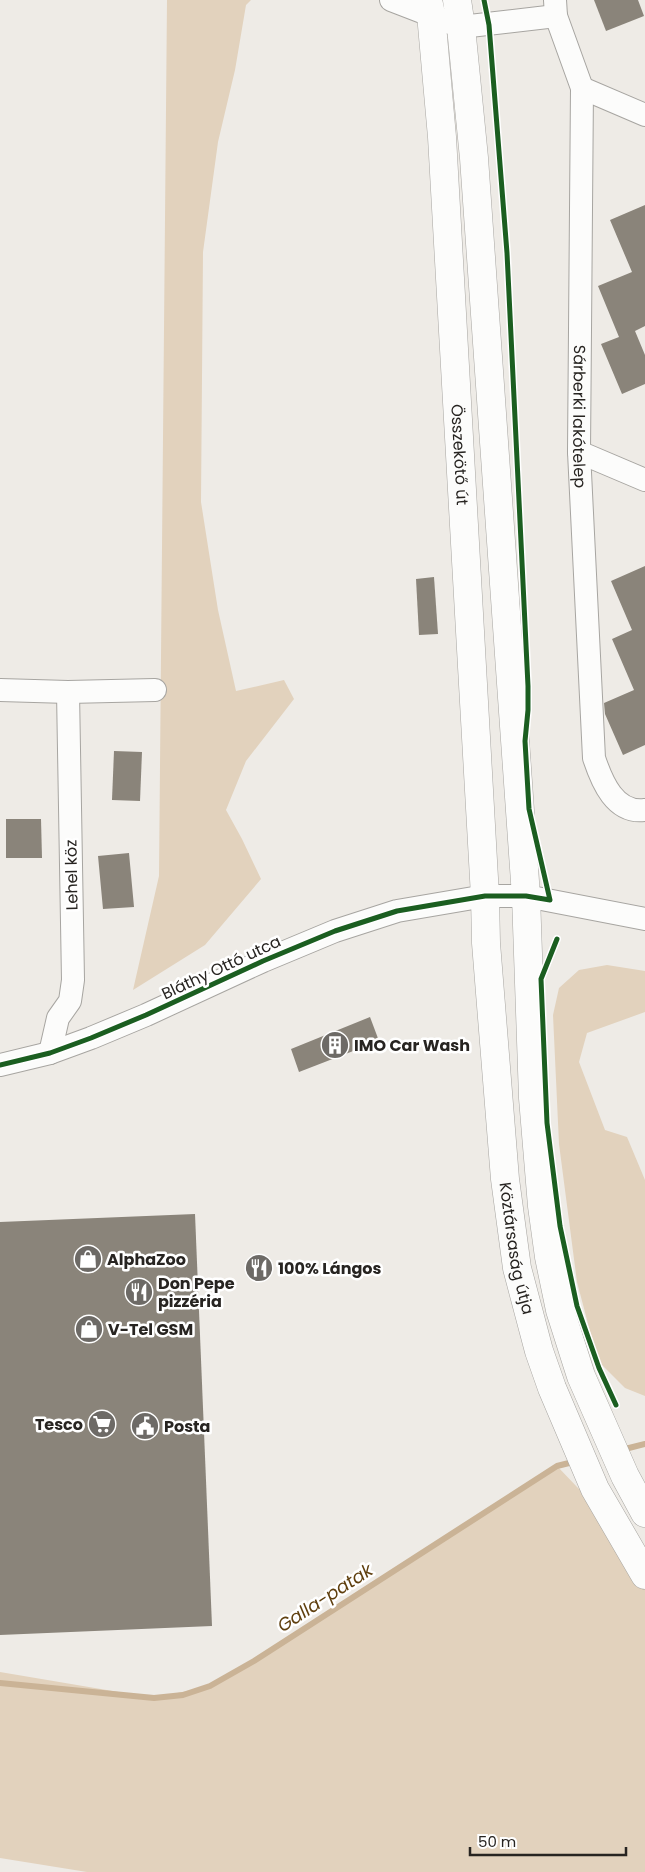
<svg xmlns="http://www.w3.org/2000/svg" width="645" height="1872" font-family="Poppins,sans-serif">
<rect width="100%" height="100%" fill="#eeebe6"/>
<!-- green -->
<g fill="#e2d2bd">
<polygon points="167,0 251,0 246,5 235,70 218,142 203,252 201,502 218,610 236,691 284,680 294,699 246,761 226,810 242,839 261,879 205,945 133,990 159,876"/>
<polygon points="607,965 645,971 645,1012 587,1033 579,1062 605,1130 627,1137 645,1180 645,1396 625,1388 601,1364 591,1335 577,1282 559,1144 553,1015 559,988 579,970"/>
<polygon points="557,1466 578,1488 607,1512 645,1575 645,1872 87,1872 0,1858 0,1672 154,1698 210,1686 254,1661"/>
</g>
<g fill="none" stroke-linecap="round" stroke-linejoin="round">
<!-- stream -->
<g stroke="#cab396" stroke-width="6">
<polyline points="621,1450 645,1444"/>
<polyline points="0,1683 154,1698 183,1695 210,1686 254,1661 557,1466 577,1461"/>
</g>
</g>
<!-- building -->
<g fill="#8a847a">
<polygon points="594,0 638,0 644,16 606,31"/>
<polygon points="645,205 645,326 635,331 645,355 645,384 622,394 601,344 619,337 598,286 632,272 610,220"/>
<polygon points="645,566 645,745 623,755 605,714 604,703 634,690 612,639 632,630 611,581"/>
<polygon points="434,577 438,634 419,635 416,579"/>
<polygon points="114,751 142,752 140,801 112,800"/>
<polygon points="6,819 41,819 42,858 6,858"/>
<polygon points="129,853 134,907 103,909 98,856"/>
<polygon points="370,1017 379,1041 299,1072 291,1049"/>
<polygon points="195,1214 212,1626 0,1635 0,1222"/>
</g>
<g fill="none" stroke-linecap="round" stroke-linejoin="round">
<defs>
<g id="minor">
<polyline points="391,0 461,27 556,16"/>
<path id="s1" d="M 555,0 L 556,16 L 582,88 L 579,452 L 594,758 C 602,782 615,814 645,810"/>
<polyline points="582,88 645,115"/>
<polyline points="579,452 645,480"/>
<polyline points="0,690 68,692 155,690"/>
<polyline points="50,1053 58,1018 70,1001 73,980 68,692"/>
<polyline points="0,1065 50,1053 91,1038 146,1015 263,961 335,931 397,911 485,896 526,896 645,919"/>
</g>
<g id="tertiary">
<path id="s2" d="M 428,0 L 431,14 L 442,137 L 485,896 L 486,943 L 505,1179 L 517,1268 L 539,1351 L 552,1388 L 595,1489 L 645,1575"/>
<polyline points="457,0 461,27 474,158 526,896 533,1098 542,1206 549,1257 560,1310 581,1376 625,1476 645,1513"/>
</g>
</defs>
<!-- minor casing -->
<use href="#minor" stroke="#a7a5a1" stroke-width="24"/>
<!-- tertiary casing -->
<use href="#tertiary" stroke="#a7a5a1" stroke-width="29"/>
<!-- minor -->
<use href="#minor" stroke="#fcfcfb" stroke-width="22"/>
<!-- tertiary -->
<use href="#tertiary" stroke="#fcfcfb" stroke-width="28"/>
<defs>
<g id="cycleway">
<polyline points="557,939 541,979 547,1123 560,1226 577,1306 599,1368 616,1405"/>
<polyline points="0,1065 50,1053 91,1038 146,1015 263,961 335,931 397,911 485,896 526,896 550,900 529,809 525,741 528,710 528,686 507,253 489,25 484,0"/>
</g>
</defs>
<!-- cycleway casing -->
<use href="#cycleway" stroke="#fff" stroke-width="8"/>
<!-- cycleway -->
<use href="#cycleway" stroke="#1b5e20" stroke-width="5"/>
</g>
<!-- icons -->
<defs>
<symbol id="building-disc" viewBox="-11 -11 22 22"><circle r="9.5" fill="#6d6a66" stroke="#fff"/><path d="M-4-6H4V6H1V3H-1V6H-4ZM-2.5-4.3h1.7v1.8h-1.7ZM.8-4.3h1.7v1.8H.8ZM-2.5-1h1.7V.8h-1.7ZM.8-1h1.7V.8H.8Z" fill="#fff"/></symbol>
<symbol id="shop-disc" viewBox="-11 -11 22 22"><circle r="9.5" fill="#6d6a66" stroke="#fff"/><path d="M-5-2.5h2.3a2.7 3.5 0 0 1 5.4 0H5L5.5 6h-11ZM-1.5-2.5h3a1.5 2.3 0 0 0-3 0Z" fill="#fff"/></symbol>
<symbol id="restaurant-disc" viewBox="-11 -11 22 22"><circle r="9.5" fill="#6d6a66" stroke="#fff"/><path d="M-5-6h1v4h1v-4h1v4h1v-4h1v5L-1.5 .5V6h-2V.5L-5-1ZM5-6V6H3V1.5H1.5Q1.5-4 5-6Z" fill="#fff"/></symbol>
<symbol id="supermarket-disc" viewBox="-11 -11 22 22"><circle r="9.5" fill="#6d6a66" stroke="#fff"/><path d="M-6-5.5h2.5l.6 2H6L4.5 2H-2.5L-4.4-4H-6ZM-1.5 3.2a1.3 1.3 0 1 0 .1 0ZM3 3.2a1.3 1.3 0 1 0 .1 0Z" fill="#fff"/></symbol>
<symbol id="civic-disc" viewBox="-11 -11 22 22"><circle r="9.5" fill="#6d6a66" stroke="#fff"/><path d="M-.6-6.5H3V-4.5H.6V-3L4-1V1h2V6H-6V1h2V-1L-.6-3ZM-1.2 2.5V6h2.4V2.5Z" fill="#fff"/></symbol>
</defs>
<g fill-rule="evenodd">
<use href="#building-disc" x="319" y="1029" width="32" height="32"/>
<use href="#shop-disc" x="72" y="1243" width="32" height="32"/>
<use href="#restaurant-disc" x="243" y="1252" width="32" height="32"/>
<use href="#restaurant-disc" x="123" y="1276" width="32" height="32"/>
<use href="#shop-disc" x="73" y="1313" width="32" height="32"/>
<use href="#supermarket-disc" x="86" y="1408" width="32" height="32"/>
<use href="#civic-disc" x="129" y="1410" width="32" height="32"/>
</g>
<g text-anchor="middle" stroke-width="5" stroke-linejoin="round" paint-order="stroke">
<!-- street labels -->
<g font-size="16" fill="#272421" stroke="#fff">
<text dy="6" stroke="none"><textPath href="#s1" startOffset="421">Sárberki lakótelep</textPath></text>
<text dy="6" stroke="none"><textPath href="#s2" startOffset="456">Összekötő út</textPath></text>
<text transform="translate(71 875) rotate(-91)" y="6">Lehel köz</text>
<text transform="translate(221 967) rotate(-25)" y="6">Bláthy Ottó utca</text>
<text dy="6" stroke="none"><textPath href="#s2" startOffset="1252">Köztársaság útja</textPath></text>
</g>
<!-- poi labels -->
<g font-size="16" font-weight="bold" fill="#272421" stroke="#fff" text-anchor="start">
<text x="354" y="1051">IMO Car Wash</text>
<text x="107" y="1265">AlphaZoo</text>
<text x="278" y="1274">100% Lángos</text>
<text x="158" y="1289">Don Pepe<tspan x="158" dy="18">pizzéria</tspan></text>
<text x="108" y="1335">V-Tel GSM</text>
<text x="83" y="1430" text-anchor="end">Tesco</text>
<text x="164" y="1432">Posta</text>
</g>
<!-- water labels -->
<g font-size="18" font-style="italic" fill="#5f3f0e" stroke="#fff">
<text transform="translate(325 1598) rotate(-33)" y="6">Galla-patak</text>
</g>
</g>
<!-- scale -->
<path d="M470 1847v8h156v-8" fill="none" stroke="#272421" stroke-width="2.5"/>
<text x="478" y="1847" font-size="15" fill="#272421" stroke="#ffffff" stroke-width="4" paint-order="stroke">50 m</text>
</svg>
